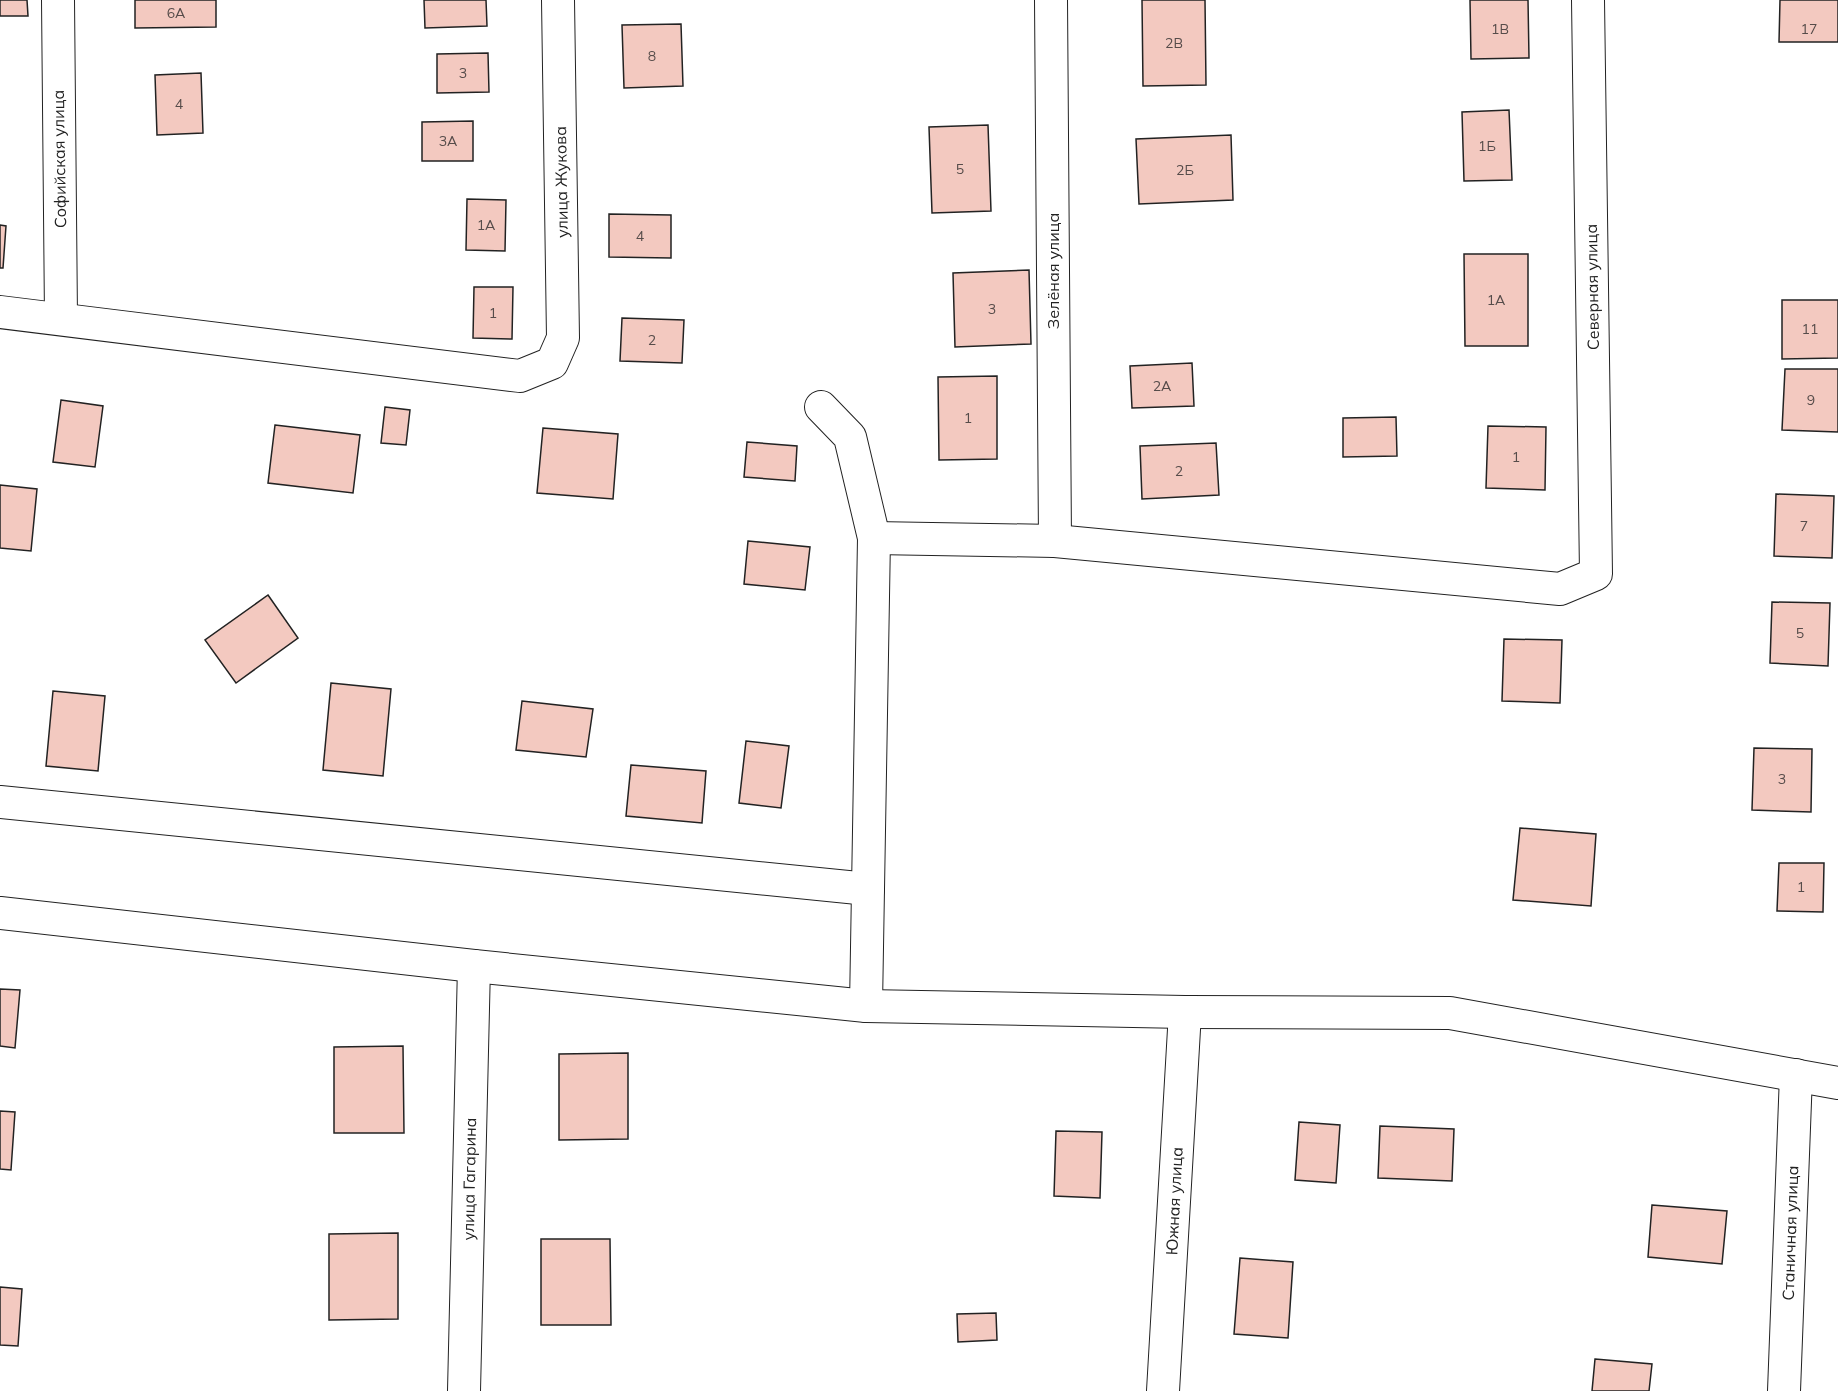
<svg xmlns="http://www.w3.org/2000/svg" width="1838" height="1391" font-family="Mulish,sans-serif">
<rect width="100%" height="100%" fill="#fff"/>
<!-- building -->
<g fill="#f3c9c0" stroke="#222" stroke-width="1.5">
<polygon points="0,0 27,0 28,16 0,16"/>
<polygon points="135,0 216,0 216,27 135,28"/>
<polygon points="424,0 486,0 487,26 425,28"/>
<polygon points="1142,0 1205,0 1206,85 1143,86"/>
<polygon points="1470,0 1528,0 1529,58 1471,59"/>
<polygon points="1780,0 1838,0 1838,42 1779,42"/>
<polygon points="681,24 683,86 624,88 622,25"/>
<polygon points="488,53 489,92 437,93 437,54"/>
<polygon points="201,73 203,133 157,135 155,75"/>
<polygon points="1509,110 1512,180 1464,181 1462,112"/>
<polygon points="473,121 473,161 422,161 422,122"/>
<polygon points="988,125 991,211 932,213 929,127"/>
<polygon points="1231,135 1233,200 1139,204 1136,139"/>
<polygon points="467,199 506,200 505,251 466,250"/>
<polygon points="609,214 671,215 671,258 609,257"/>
<polygon points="0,225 6,226 3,268 0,268"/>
<polygon points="1464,254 1528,254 1528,346 1465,346"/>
<polygon points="1029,270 1031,344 955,347 953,273"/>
<polygon points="474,287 513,287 512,339 473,338"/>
<polygon points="1782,300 1838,300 1838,358 1782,359"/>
<polygon points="622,318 684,320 682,363 620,361"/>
<polygon points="1192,363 1194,406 1132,408 1130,366"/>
<polygon points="1785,369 1838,369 1838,432 1782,430"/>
<polygon points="997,376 997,459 939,460 938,377"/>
<polygon points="61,400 103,406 95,467 53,462"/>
<polygon points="385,407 410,410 406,445 381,443"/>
<polygon points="1396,417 1397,456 1343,457 1343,418"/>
<polygon points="275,425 360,435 353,493 268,483"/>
<polygon points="1488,426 1546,427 1545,490 1486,488"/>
<polygon points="543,428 618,434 613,499 537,493"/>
<polygon points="747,442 797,446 795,481 744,477"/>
<polygon points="1216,443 1219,495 1142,499 1140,446"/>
<polygon points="0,485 37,489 31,551 0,548"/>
<polygon points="1776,494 1834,496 1832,558 1774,556"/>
<polygon points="748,541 810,547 805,590 744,584"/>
<polygon points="268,595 298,638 236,683 205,640"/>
<polygon points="1772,602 1830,603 1828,666 1770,663"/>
<polygon points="1504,639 1562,640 1560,703 1502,701"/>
<polygon points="331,683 391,689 383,776 323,770"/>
<polygon points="53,691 105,696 98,771 46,766"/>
<polygon points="522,701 593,709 586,757 516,750"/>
<polygon points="746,741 789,746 781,808 739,803"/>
<polygon points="1754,748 1812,749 1811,812 1752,810"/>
<polygon points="631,765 706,771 702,823 626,816"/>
<polygon points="1520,828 1596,834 1591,906 1513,900"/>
<polygon points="1779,863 1824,863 1823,912 1777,911"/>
<polygon points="0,989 20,990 15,1048 0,1046"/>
<polygon points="403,1046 404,1133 334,1133 334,1047"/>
<polygon points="628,1053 628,1139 559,1140 559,1054"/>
<polygon points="0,1111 15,1112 11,1170 0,1169"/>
<polygon points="1299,1122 1340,1125 1336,1183 1295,1180"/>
<polygon points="1380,1126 1454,1129 1452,1181 1378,1178"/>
<polygon points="1056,1131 1102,1132 1100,1198 1054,1196"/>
<polygon points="1652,1205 1727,1211 1722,1264 1648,1257"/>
<polygon points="398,1233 398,1319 329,1320 329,1234"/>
<polygon points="541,1239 610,1239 611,1325 541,1325"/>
<polygon points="1240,1258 1293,1262 1288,1338 1234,1334"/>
<polygon points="0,1287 22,1289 18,1346 0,1345"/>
<polygon points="996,1313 997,1340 958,1342 957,1314"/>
<polygon points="1595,1359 1652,1364 1649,1391 1592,1391"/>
</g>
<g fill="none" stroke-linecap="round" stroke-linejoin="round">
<defs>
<g id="minor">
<polyline points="58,0 61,318"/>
<polyline points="1051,0 1055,541"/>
<polyline points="0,312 520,376 552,363 563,338 558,0"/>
<polyline points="821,407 850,437 874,538 866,1006"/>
<polyline points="874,538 1055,541 1560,589 1596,574 1588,0"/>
<polyline points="0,802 868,889"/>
<polyline points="0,913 474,966 866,1006 1185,1012 1450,1013 1838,1083"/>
<polyline points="464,1391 474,966"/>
<polyline points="1163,1391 1185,1012"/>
<polyline points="1784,1391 1796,1075"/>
</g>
</defs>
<!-- minor casing -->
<use href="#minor" stroke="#222" stroke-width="34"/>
<!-- minor -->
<use href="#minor" stroke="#fff" stroke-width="32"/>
</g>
<g text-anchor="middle" stroke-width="4.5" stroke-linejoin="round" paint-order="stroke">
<!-- number labels -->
<g font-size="14" fill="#564c4a">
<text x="176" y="18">6А</text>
<text x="1500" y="34">1В</text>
<text x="1809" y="34">17</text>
<text x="1174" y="48">2В</text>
<text x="652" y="61">8</text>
<text x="463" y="78">3</text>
<text x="179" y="109">4</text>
<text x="448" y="146">3А</text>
<text x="1487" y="151">1Б</text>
<text x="960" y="174">5</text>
<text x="1185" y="175">2Б</text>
<text x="486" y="230">1А</text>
<text x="640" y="241">4</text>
<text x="1496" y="305">1А</text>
<text x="992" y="314">3</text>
<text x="493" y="318">1</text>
<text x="1810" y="334">11</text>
<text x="652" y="345">2</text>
<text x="1162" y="391">2А</text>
<text x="1811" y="405">9</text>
<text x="968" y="423">1</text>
<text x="1516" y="462">1</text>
<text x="1179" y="476">2</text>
<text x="1804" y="531">7</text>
<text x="1800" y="638">5</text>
<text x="1782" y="784">3</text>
<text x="1801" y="892">1</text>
</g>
<!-- street labels -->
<g font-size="16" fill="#222" stroke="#fff">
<text transform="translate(59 159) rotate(-91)" y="6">Софийская улица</text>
<text transform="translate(561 182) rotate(-91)" y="6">улица Жукова</text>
<text transform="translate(1053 271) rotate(-90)" y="6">Зелёная улица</text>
<text transform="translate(1592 287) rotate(-91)" y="6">Северная улица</text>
<text transform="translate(469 1179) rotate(-89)" y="6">улица Гагарина</text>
<text transform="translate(1174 1201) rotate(-87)" y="6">Южная улица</text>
<text transform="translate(1790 1233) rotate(-88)" y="6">Станичная улица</text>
</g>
</g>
</svg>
